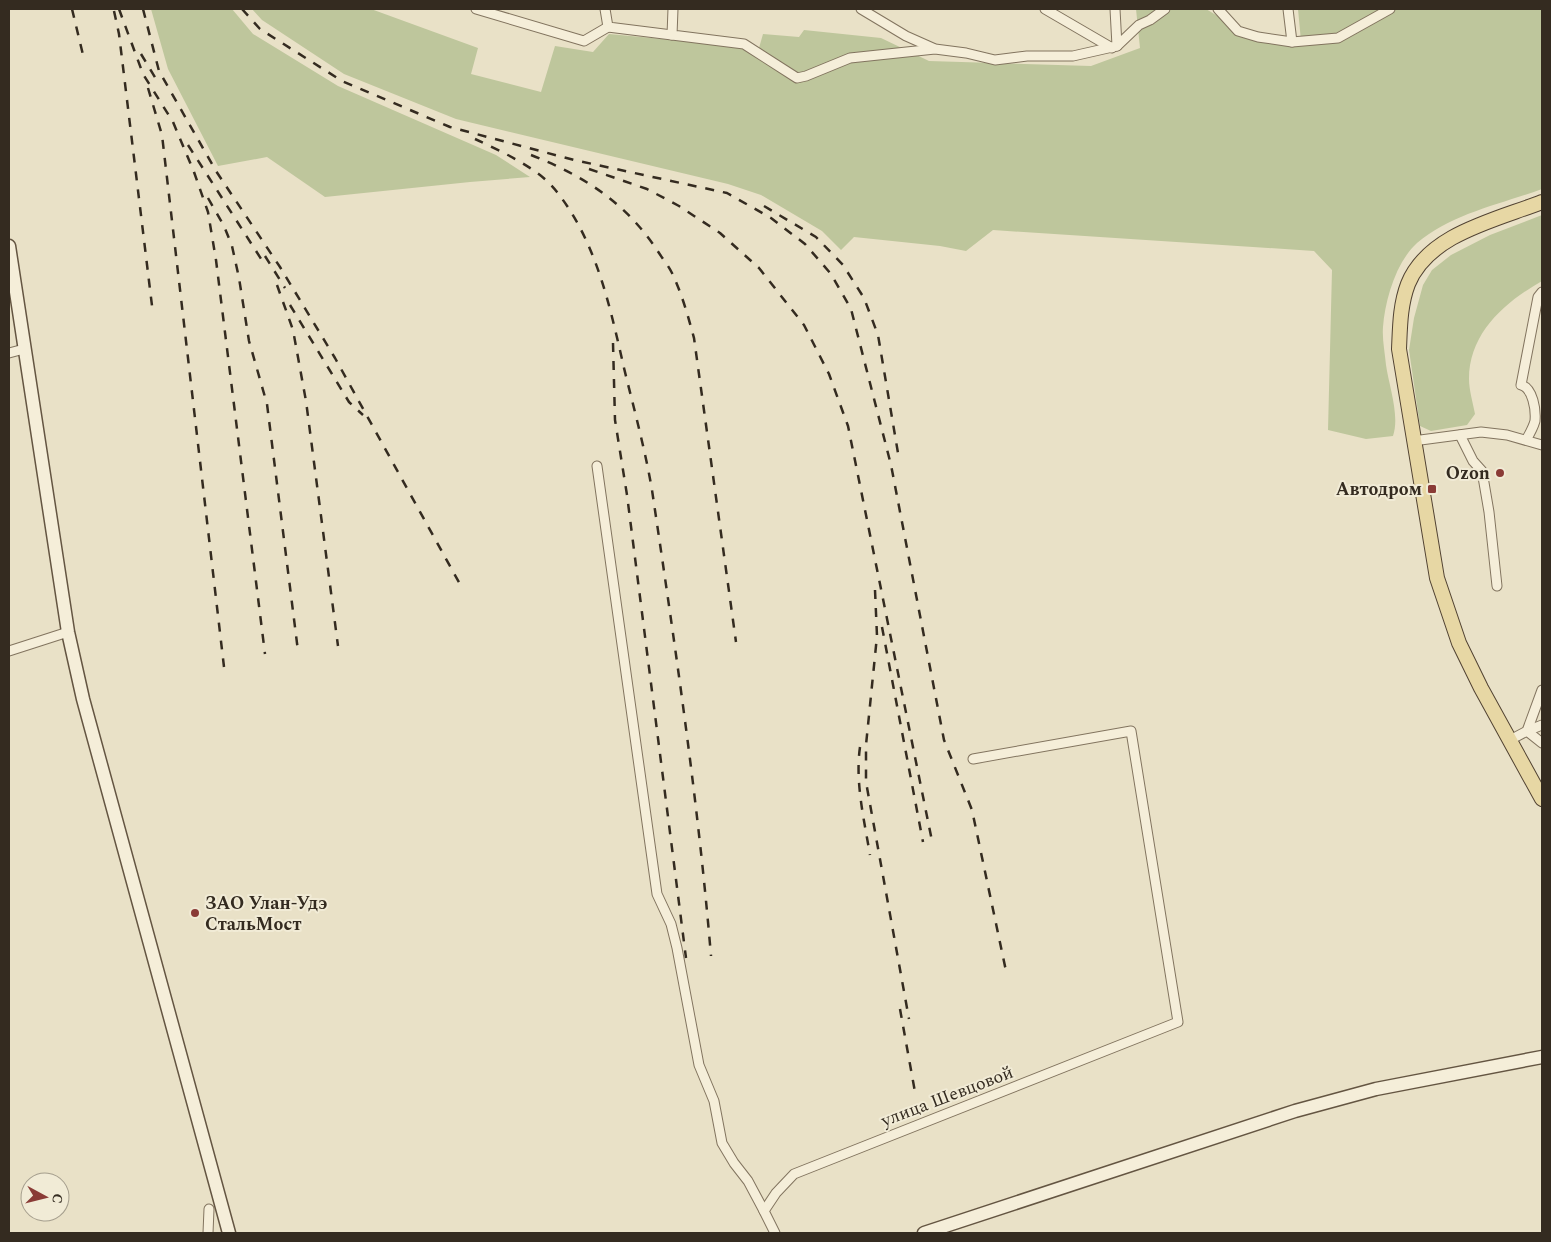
<svg xmlns="http://www.w3.org/2000/svg" width="1551" height="1242" font-family="Spectral,serif">
<rect width="100%" height="100%" fill="#e9e1c7"/>
<!-- green -->
<g fill="#bec69c">
<polygon points="151,9 232,9 253,34 338,86 496,155 530,177 470,182 325,197 267,157 218,166 168,69"/>
<path d="M 252,9 L 371,9 L 478,48 L 471,74 L 541,92 L 555,46 L 593,52 L 609,34 L 759,48 L 763,34 L 799,37 L 804,30 L 881,38 L 929,61 L 1091,66 L 1140,48 L 1136,9 L 1206,9 L 1262,43 L 1301,41 L 1298,9 L 1542,9 L 1542,189 C 1501,204 1451,214 1417,243 C 1396,262 1385,300 1383,327 C 1382,339 1385,353 1386,365 C 1389,386 1400,416 1393,436 L 1366,439 L 1328,430 L 1332,270 L 1314,251 L 993,230 L 966,251 L 940,246 L 854,237 L 841,250 L 822,231 L 761,195 L 728,184 L 456,119 L 344,74 L 262,20 Z"/>
<path d="M 1542,215 L 1542,281 C 1505,302 1469,333 1469,379 C 1469,390 1473,403 1475,414 L 1467,425 L 1431,431 L 1420,426 L 1409,350 L 1414,318 L 1423,285 L 1432,270 L 1451,255 L 1490,235 Z"/>
</g>
<g fill="none" stroke-linecap="round" stroke-linejoin="round">
<defs>
<g id="street">
<polyline points="476,9 584,41 608,27"/>
<polyline points="605,9 608,27 672,35"/>
<polyline points="673,9 672,35 744,44 797,78 806,76 850,58 935,49 966,53 995,60 1027,56 1073,56 1117,46 1139,25 1150,20 1165,9"/>
<polyline points="861,9 906,36 933,48"/>
<polyline points="1045,9 1112,48"/>
<polyline points="1115,9 1117,46"/>
<polyline points="1218,9 1238,31 1258,37 1292,42 1338,38 1390,9"/>
<polyline points="1288,9 1292,42"/>
<polyline points="9,353 24,349"/>
<polyline points="1460,435 1473,461 1482,471 1489,512 1497,586"/>
<path d="M 1526,440 C 1529,435 1533,428 1535,421 C 1536,410 1533,388 1521,385 L 1538,297 L 1542,292"/>
<polyline points="1413,441 1481,432 1507,435 1542,445"/>
<polyline points="597,466 657,894 671,924 677,948 699,1065 714,1101 722,1143 734,1163 748,1181 764,1211"/>
<polyline points="9,651 68,632"/>
<polyline points="1527,731 1542,743"/>
<polyline points="1527,731 1542,725"/>
<polyline points="1510,740 1527,731 1542,690"/>
<polyline points="208,1233 209,1209"/>
<polyline points="775,1233 764,1211 776,1193 794,1174 1178,1022 1131,731 973,759"/>
</g>
<g id="secondary">
<polyline points="9,246 68,632 83,699 229,1233"/>
<polyline points="924,1233 1295,1111 1376,1089 1542,1057"/>
</g>
<path id="primary" d="M 1542,202 C 1496,220 1428,234 1408,284 C 1400,305 1400,327 1399,349 L 1437,578 L 1459,643 L 1481,688 L 1542,799"/>
</defs>
<!-- street casing -->
<use href="#street" stroke="#82745f" stroke-width="11"/>
<!-- secondary casing -->
<use href="#secondary" stroke="#645542" stroke-width="15"/>
<!-- primary casing -->
<use href="#primary" stroke="#514232" stroke-width="16"/>
<!-- street -->
<use href="#street" stroke="#f5eed9" stroke-width="9"/>
<!-- secondary -->
<use href="#secondary" stroke="#f5eed9" stroke-width="12"/>
<!-- primary -->
<use href="#primary" stroke="#e7d7a4" stroke-width="14"/>
<!-- rail -->
<g stroke="#342b20" stroke-width="2.5" stroke-dasharray="9 9" stroke-linecap="butt">
<polyline points="72,9 84,59"/>
<polyline points="119,9 143,74 173,122 194,172 208,212 216,260 265,654"/>
<polyline points="143,9 159,71 216,171 280,267 335,358 461,586"/>
<polyline points="242,9 260,29 342,81 450,127 574,160 727,193 771,218 805,244 831,274 851,309 891,465 944,740 972,810 1006,971"/>
<polyline points="114,11 119,34 153,314"/>
<polyline points="141,54 159,84"/>
<polyline points="148,88 162,135 224,667"/>
<path d="M 475,139 C 502,152 539,168 557,192 C 597,243 610,307 624,368 C 634,409 645,449 652,490 C 675,645 698,800 711,956"/>
<polyline points="188,145 265,265"/>
<path d="M 531,155 C 584,176 625,202 657,250 C 662,258 668,265 672,273 C 682,294 688,316 694,338 L 736,642"/>
<polyline points="589,169 647,189 679,206 720,233 759,268 804,325 829,374 848,426 932,841"/>
<polyline points="208,198 224,226 232,246 239,278 249,341 267,404 298,651"/>
<polyline points="764,206 816,237 843,265 864,298 878,335 898,453"/>
<polyline points="265,256 285,288"/>
<polyline points="277,285 293,330 306,401 338,646"/>
<polyline points="290,305 349,402 363,415"/>
<polyline points="613,343 615,420 627,495 686,958"/>
<polyline points="875,590 877,636 866,745 866,782 909,1019"/>
<polyline points="882,627 923,842"/>
<path d="M 860,747 C 855,782 864,819 870,855"/>
<polyline points="900,1009 915,1092"/>
</g>
</g>
<!-- markers -->
<g fill="#8a3b36" stroke="#f1ebd6" stroke-width="2">
<circle cx="1500" cy="473" r="5"/>
<rect x="1427" y="484" width="10" height="10" rx="2.5"/>
<circle cx="195" cy="913" r="5"/>
</g>
<g text-anchor="middle" stroke-width="4" stroke-linejoin="round" paint-order="stroke">
<!-- poi labels -->
<g font-size="18" font-weight="bold" fill="#342b20" stroke="#f1ebd6" text-anchor="end">
<text x="1490" y="479">Ozon</text>
<text x="1422" y="495">Автодром</text>
<text x="205" y="909" text-anchor="start">ЗАО Улан-Удэ<tspan x="205" dy="21">СтальМост</tspan></text>
</g>
<!-- street labels -->
<g font-size="18" fill="#342b20" stroke="#f1ebd6">
<text transform="translate(947 1096) rotate(-21)" y="6">улица Шевцовой</text>
</g>
</g>
<!-- border -->
<rect width="1551" height="1242" fill="none" stroke="#342b20" stroke-width="20"/>
<!-- north arrow -->
<g transform="translate(45 1197) rotate(97)"><circle r="24" fill="#f1ebd6" stroke="#a59e8d"/>
<path d="M0-4L9 19L0 12L-9 19Z" fill="#8a3b36"/>
<text y="-8" font-size="14" font-weight="bold" text-anchor="middle" fill="#342b20">С</text>
</g>
</svg>
